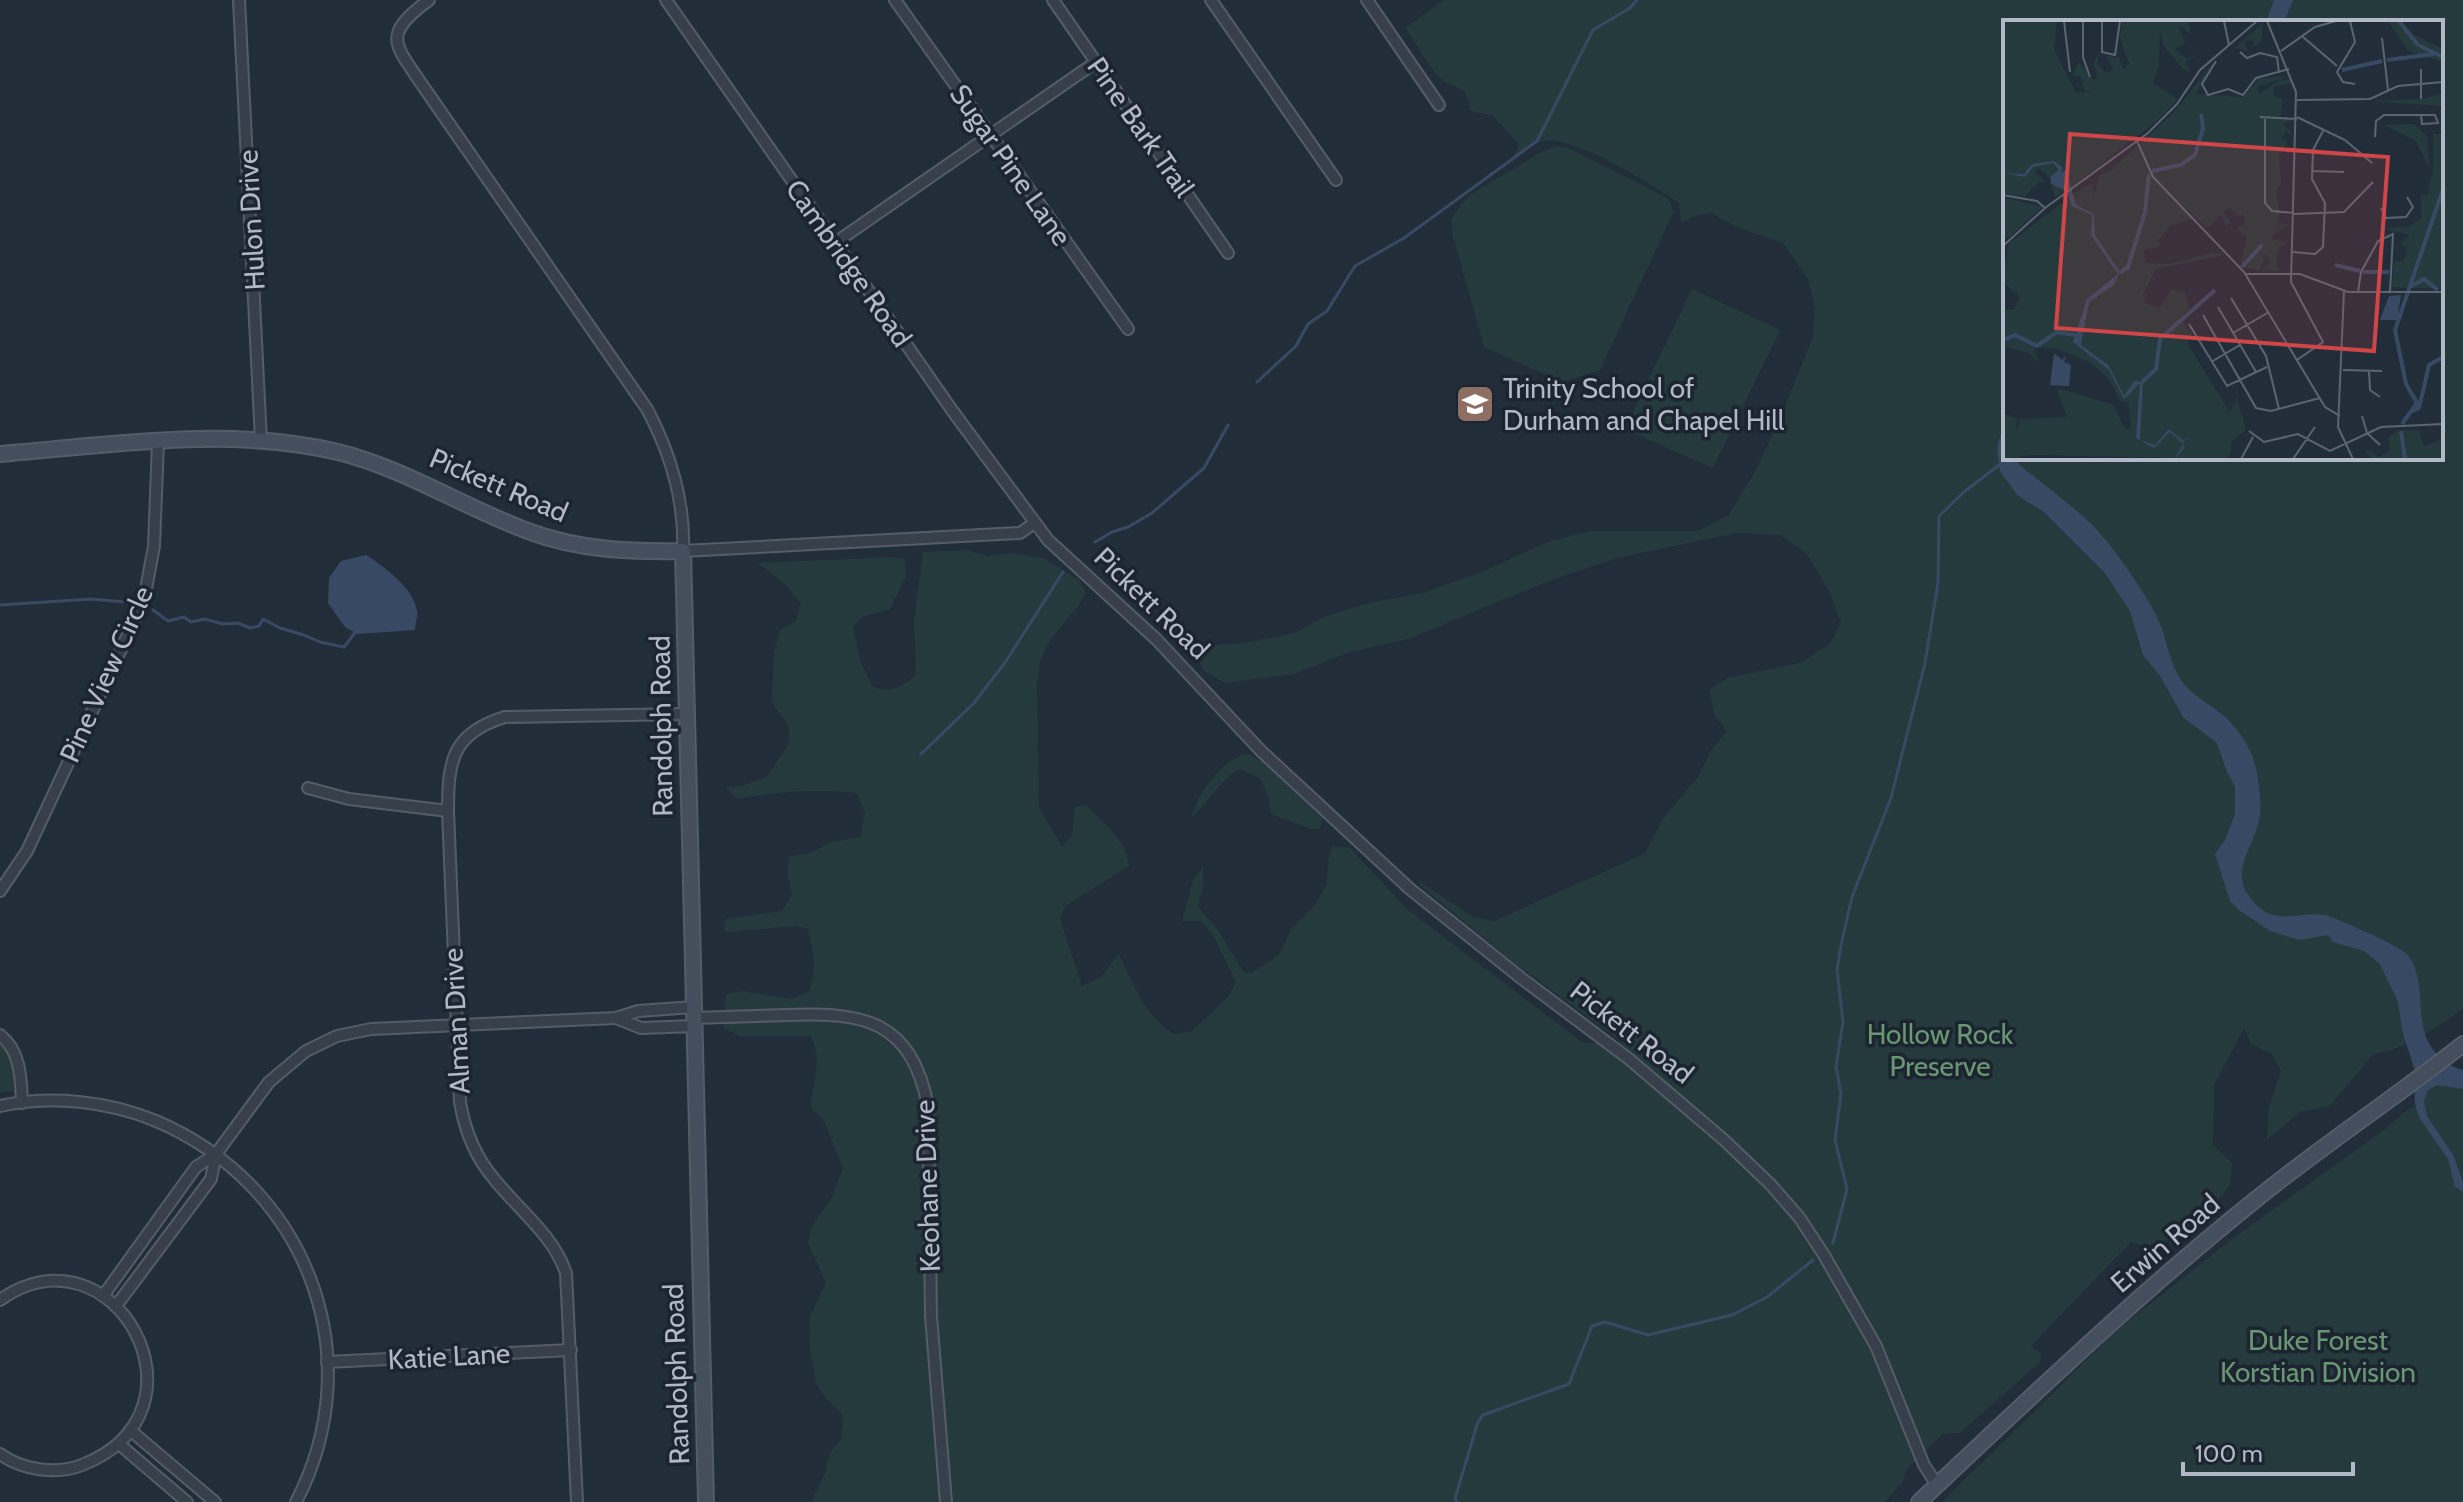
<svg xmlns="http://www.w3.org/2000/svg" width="2463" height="1502" font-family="Cabin,sans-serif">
<rect width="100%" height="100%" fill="#222d3a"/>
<!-- green -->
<g fill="#253a3c" fill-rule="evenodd">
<path d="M 1444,0 L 2463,0 L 2463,1009 C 2434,1028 2408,1049 2373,1054 L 2330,1106 L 2300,1112 L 2267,1140 L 2269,1107 L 2281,1071 L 2271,1053 L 2251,1044 L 2244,1028 L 2214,1085 L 2213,1145 L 2232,1163 L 2230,1184 L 2213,1208 L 2168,1240 L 2144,1246 L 2131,1242 L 2031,1346 L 2041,1353 L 2040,1362 L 1960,1433 L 1943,1434 L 1907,1469 L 1903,1482 L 1885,1502 L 811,1502 L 825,1473 L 830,1453 L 841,1439 L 843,1416 L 824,1396 L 816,1383 L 810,1348 L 809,1318 L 826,1283 L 808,1243 L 813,1224 L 830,1201 L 843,1169 L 825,1123 L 811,1107 C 812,1082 824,1059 810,1036 L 740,1036 L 723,1028 L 726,994 L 742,991 L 791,999 L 809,992 C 817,971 814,950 808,929 L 796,926 L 724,932 L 726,919 L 782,911 L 792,895 L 787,872 L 790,856 L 807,854 L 832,842 L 860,837 L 865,813 L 857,793 C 817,789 777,791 738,799 L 725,787 L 741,786 L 767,777 L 789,743 L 789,726 L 772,703 L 774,652 L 780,630 L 796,621 L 801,604 L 785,584 L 758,563 L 893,557 L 905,559 L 906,576 L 890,609 L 862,617 L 853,627 L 860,660 L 872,686 C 890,694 902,687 916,675 L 914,620 L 923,552 L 967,550 L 988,556 L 1012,553 L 1046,559 L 1080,581 L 1086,592 L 1079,605 L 1050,640 L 1040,661 L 1037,686 L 1039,807 L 1062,847 L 1072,835 L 1075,807 L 1086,805 C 1103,822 1127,841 1129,866 L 1065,906 L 1060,919 L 1082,986 L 1101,977 L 1119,954 C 1132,982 1146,1018 1174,1034 L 1192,1031 L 1228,997 L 1236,982 L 1213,935 L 1201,921 L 1182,921 L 1193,880 L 1203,867 L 1203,886 L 1198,907 L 1215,926 L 1244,972 L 1251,973 L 1279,955 L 1291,929 L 1314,906 L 1327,884 L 1328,861 L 1332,846 L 1350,848 L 1407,909 L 1583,1043 L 1622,1042 L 1513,962 L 1420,885 L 1419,881 L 1473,917 L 1494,921 L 1644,854 L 1665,816 L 1698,777 L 1712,749 L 1727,731 L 1715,716 L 1709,690 L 1727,678 L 1800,663 L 1830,644 L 1841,623 L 1829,591 L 1806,553 L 1780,535 L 1736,533 L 1617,558 L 1551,580 L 1408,639 L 1350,652 L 1294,674 L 1225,683 L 1204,671 L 1198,658 L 1214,645 L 1245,643 L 1294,633 L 1324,617 L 1368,603 L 1423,593 L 1484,571 L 1548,542 L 1590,531 L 1698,531 L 1729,515 L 1757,468 L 1781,416 L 1813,337 L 1815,308 L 1808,279 L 1783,243 L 1735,226 L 1711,213 L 1694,216 L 1681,223 L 1679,203 C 1652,185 1575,135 1543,141 C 1533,143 1521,155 1512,161 L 1519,144 L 1492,115 L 1470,111 C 1469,81 1452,92 1438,76 C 1426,62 1416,43 1405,28 ZM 2005,22 L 2441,22 L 2441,458 L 2005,458 Z"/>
<polygon points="1557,146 1568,148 1668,198 1674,211 1600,370 1562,382 1484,347 1452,233 1452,218 1468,196 1543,151"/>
<polygon points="1692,289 1780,330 1713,468 1625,429"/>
<path d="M 1247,753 L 1265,763 L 1323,819 L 1320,829 L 1312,829 L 1271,814 L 1268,795 L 1260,778 L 1240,769 C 1219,780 1210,801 1192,817 C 1197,793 1223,759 1247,753 Z"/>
<path d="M 0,1043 C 13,1057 13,1072 14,1091 L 0,1092 Z"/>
<polygon points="2437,1084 2463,1089 2463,1182 2454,1156 2427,1116 2424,1101 2428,1090"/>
<polygon points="2420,1103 2463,1185 2463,1502 1942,1502 2117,1330 2236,1236 2384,1130 2407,1110"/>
</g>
<!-- water -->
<g fill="#384a63">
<polygon points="2274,0 2293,0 2284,22 2266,22"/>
<path d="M 2005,418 L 2005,458 L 2014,458 C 2021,468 2031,474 2041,482 C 2063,500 2086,516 2104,538 C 2121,559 2147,595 2158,619 C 2167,639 2169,663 2182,681 C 2191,694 2206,702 2219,712 C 2234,723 2244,738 2252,755 C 2257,767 2262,801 2260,814 C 2256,850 2221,874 2260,908 C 2277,924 2304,911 2325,915 C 2336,918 2400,946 2407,954 C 2431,984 2409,1027 2438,1055 C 2446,1063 2451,1067 2463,1070 L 2463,1089 L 2437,1085 L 2428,1090 L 2424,1101 L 2427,1116 L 2454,1156 L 2463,1182 L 2463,1192 L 2455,1187 L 2448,1159 L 2420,1119 L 2415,1104 L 2414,1068 L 2403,1034 L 2398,1002 L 2380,964 L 2364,951 L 2333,942 L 2328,935 L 2299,940 L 2270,931 L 2240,911 L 2230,901 L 2215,854 L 2225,840 L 2235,814 L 2235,787 L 2227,772 L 2217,743 L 2183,717 L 2160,676 L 2143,655 L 2130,611 L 2105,573 L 2044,512 L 2018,496 L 2000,471 L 1997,449 Z"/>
<path d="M 366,555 C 383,566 414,588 417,611 C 418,616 415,624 415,630 L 357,634 L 345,627 L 328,603 L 329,578 L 341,561 Z"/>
</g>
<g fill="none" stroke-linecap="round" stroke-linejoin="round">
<!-- stream -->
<g stroke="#384a63" stroke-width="3">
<polyline points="1257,382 1296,346 1308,324 1327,311 1355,266 1404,238 1537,141 1593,30 1630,8 1637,0"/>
<polyline points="1095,542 1112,532 1128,527 1152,513 1204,468 1228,425"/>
<polyline points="0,605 91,599 125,602"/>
<polyline points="153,610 168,621 184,617 191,622 205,619 223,624 238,623 250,628 259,626 263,619 280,628 304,635 320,642 344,647 357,630"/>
<polyline points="921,754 974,703 1004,664 1063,572"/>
<polyline points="1833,1243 1847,1189 1835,1140 1841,1094 1836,1066 1843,1022 1837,970 1841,945 1852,897 1891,798 1925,663 1938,583 1939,516 1964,492 1999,465"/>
<polyline points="1457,1502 1455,1498 1478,1422 1483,1415 1569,1384 1592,1326 1605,1322 1648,1335 1732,1315 1767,1297 1813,1260"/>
</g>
<defs>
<g id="street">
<polyline points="239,0 261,441"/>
<path d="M 429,0 C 380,36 395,44 425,89 L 647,409 C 670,452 685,502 683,551 L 1020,533 L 1033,524"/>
<polyline points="666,0 954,413 1048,540 1156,639 1261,751 1410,889 1521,978 1629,1059 1724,1140 1770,1184 1799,1217 1824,1255 1876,1346 1924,1465 1937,1485"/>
<polyline points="895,0 1128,329"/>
<polyline points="1053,0 1228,253"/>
<polyline points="1211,0 1336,180"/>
<polyline points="1367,0 1439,105"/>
<polyline points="835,243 1096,62"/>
<polyline points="308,788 349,799 448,811"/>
<polyline points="0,891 27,851 144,600 154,546 158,442"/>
<polyline points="616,1018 641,1028 694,1026"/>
<path d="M 694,1018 C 725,1017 756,1016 787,1015 C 864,1012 911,1020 928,1106 L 931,1316 L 946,1502"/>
<path d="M 0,1035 C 21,1051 21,1079 22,1103"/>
<path d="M 0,1106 C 51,1095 108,1101 156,1121 C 307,1185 372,1356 296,1502"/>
<polyline points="103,1296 196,1167 216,1154 269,1082 306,1051 337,1036 371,1029 616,1018 638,1011 694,1007"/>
<path d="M 0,1300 C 113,1220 220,1411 82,1465 C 56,1475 22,1470 0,1454"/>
<polyline points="116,1306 211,1179 216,1154"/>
<polyline points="327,1362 571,1350"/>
<polyline points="130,1430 215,1502"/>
<polyline points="119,1444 187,1502"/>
<path d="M 577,1502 L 566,1273 C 553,1235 520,1211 495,1180 C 475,1157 465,1132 460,1102 L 448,811 C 448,761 452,733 505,717 L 686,714"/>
</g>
<g id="secondary">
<path d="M 0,454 C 111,445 228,426 338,452 C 406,469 463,507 528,531 C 578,550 630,552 683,551 L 706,1502"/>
<path d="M 1919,1502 C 2028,1400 2137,1295 2254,1201 C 2321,1146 2395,1098 2463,1044"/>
</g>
</defs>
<!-- street casing -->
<use href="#street" stroke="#545c68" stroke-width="14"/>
<!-- secondary casing -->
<use href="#secondary" stroke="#545c68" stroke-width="18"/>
<!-- street -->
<use href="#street" stroke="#363f4a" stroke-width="10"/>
<!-- secondary -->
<use href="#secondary" stroke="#444e5d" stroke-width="14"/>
</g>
<!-- icons -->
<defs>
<symbol id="school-square" viewBox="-11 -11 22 22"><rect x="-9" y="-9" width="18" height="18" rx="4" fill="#8d6e63" stroke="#1b242f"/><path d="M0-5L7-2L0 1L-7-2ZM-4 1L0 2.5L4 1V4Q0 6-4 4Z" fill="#fff"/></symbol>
</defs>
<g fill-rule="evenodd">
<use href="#school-square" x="1453" y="382" width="44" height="44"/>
</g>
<g text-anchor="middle" stroke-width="7" stroke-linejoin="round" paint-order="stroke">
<!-- street labels -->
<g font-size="28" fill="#b1b9c6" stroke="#1b242f">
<text transform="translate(1141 127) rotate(55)" y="10">Pine Bark Trail</text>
<text transform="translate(1011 165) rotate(55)" y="10">Sugar Pine Lane</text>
<text transform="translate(251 220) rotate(-93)" y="10">Hulon Drive</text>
<text transform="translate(849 263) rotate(55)" y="10">Cambridge Road</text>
<text transform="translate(499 485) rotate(23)" y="10">Pickett Road</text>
<text transform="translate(1152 603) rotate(44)" y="10">Pickett Road</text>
<text transform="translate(106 674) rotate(-66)" y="10">Pine View Circle</text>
<text transform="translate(661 726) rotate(-91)" y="10">Randolph Road</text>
<text transform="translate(456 1021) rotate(-93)" y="10">Alman Drive</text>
<text transform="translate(1632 1032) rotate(38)" y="10">Pickett Road</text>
<text transform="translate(927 1186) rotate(-92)" y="10">Keohane Drive</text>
<text transform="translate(2165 1243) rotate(-41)" y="10">Erwin Road</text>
<text transform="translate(449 1356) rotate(-3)" y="10">Katie Lane</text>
<text transform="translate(676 1374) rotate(-92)" y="10">Randolph Road</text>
</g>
<!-- poi labels -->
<g font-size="28" fill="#b1b9c6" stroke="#1b242f" text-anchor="start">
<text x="1503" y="398">Trinity School of<tspan x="1503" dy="32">Durham and Chapel Hill</tspan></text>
</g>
<!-- park labels -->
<g font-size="28" fill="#699673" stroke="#1b242f">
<text x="1940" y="1044">Hollow Rock<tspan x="1940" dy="32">Preserve</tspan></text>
<text x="2318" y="1350">Duke Forest<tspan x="2318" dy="32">Korstian Division</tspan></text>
</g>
</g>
<!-- overview -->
<g transform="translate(2003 20)">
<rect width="440" height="440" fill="#222d3a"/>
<path d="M 0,1 L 54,1 L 51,30 L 73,73 L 90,71 L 82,71 L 77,56 L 69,56 L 76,42 L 90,60 L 95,57 L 90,43 L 96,34 L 95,44 L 102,52 L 111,50 L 102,35 L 116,38 L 120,49 L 126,44 L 117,17 L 119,1 L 185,1 L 188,14 L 175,5 L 182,23 L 172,29 L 184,39 L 195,34 L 183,43 L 188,53 L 180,49 L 160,25 L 157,11 L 156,47 L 150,63 L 175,79 L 154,101 L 66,169 L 50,163 L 54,152 L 49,155 L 48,164 L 63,170 L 52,177 L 46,157 L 35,148 L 30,155 L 34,154 L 43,162 L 35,163 L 22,176 L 0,174 ZM 385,1 L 395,1 L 402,10 L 440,29 L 440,42 L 405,31 ZM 260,3 L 258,22 L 250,27 L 251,19 L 241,21 L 244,31 L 232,28 ZM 211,42 L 193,74 L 240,77 L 256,59 L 286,56 L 254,67 L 257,74 L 275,61 L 288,59 L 289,63 L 270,67 L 272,77 L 280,79 L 277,97 L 290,101 L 279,103 L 291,115 L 283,112 L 279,118 L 285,121 L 276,137 L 278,163 L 273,172 L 276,190 L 287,191 L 276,195 L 275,203 L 286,204 L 267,218 L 285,223 L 276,228 L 273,246 L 278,251 L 259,250 L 267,242 L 263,234 L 257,251 L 237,246 L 244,217 L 233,209 L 242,204 L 240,194 L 235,197 L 226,187 L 220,193 L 227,201 L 224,208 L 218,194 L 205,209 L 176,182 L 189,199 L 167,206 L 155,221 L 157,226 L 141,231 L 143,243 L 167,244 L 210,232 L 222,235 L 153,249 L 140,275 L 143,283 L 157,288 L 168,269 L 183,273 L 186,289 L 176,298 L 190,314 L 184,318 L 186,326 L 227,392 L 234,377 L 243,410 L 229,421 L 226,439 L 28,435 L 0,439 L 1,394 L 14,398 L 13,414 L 17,399 L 64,397 L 54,371 L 59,369 L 111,385 L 121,407 L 128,410 L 125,382 L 117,381 L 106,359 L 88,343 L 52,328 L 31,328 L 35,342 L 26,333 L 0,327 L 0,289 L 11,290 L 17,277 L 0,262 L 5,224 L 80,167 L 89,163 L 91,177 L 96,155 L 107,151 L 170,93 ZM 440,74 L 440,86 L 365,81 L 418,79 ZM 411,104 L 424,116 L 426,148 L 413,121 L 381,105 ZM 430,114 L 440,114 L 440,269 L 389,267 L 391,242 L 401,240 L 404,230 L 397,223 L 407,215 L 378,208 L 404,207 L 418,199 L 418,175 L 425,175 L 430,148 ZM 0,177 L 39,187 L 5,219 L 0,213 ZM 416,410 L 421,426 L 440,419 L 440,439 L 368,439 L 361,428 L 375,437 L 387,430 L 385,418 L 394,411 Z" fill="#253a3c"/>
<path d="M 51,141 L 60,148 L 57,153 L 63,150 L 73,185 L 91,194 L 92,215 L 117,252 L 111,265 L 86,282 L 78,325 L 106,346 L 121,376 L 131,361 L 140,362 L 137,420 L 152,425 L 166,409 L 179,420 L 189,418 L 180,421 L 181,428 L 172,439 L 180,424 L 167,412 L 151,428 L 133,418 L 137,363 L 121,379 L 106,350 L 70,322 L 84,279 L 115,254 L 88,215 L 89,195 L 69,186 L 64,171 L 48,164 L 48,156 L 56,150 L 50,143 L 30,147 L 22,157 L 0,153 L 21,154 L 29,144 ZM 398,275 L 394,300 L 377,300 L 386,276 ZM 51,333 L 59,340 L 63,336 L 61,342 L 68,345 L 66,366 L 47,365 Z" fill="#384a63"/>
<path fill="none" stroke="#384a63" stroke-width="4" d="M 396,1 L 415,25 L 440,37M 384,40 L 431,34M 339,50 L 379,41M 149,151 L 178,145 L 192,135 L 200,108 L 198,94M 332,245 L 357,251M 239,247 L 259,225M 360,252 L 386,252M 117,253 L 125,247 L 142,192 L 146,154M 405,268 L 421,259 L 435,270M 0,320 L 12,315 L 34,326 L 54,312 L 72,315M 139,362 L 153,349 L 157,319 L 212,270M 408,392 L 416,388 L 426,345 L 440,337M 399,404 L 414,383 L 403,364 L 392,310 L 440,169M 398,411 L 402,439"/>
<path fill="none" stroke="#5b6572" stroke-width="2" d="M 61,1 L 67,52M 80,1 L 80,37 L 87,57M 99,1 L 99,32 L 112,35 L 117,1M 221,1 L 226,25M 264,1 L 293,72 L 288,262 L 320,322 L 294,340M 347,1 L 352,22 L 334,52 L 340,62 L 352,64M 300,17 L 334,46M 379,18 L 385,70M 278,31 L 312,7 L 333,1M 237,32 L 244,38 L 257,33 L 274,37 L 276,53M 213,41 L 199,64 L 205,75 L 225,69 L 240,75 L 253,58 L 286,49M 418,79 L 418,49M 294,80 L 367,79 L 395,66 L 440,62M 257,97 L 294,99M 294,97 L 342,120 L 369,143M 262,99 L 262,183 L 269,191 L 291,193M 372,117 L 373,101 L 381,95 L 432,95 L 435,103 L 419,104 L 418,95M 134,121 L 150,157 L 241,252 L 322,387 L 337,396M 310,151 L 341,152M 0,175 L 34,181 L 42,188M 378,188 L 383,198 L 403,197 L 410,187 L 404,177M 291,194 L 341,192 L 370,162M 0,226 L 42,188 L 145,113 L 174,84 L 197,50 L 254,1M 290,232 L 312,234 L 320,227 L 322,183 L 309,159 L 310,130 L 321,109M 242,254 L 297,254 L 345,272 L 440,272M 341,271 L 335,407 L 350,439M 355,272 L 358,252 L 375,221 L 390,214 L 387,272M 228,278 L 263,336 L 276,389M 215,287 L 253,352M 200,295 L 253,388 L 268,391 L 317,378M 186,304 L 224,366 L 264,347M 230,313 L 266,292M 208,342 L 237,325M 340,350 L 379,351M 366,351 L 367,370 L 377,377M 359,396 L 364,413 L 377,425M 246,411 L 261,422 L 295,414 L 327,431 L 378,407 L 440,404M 238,439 L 250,417M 290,439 L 312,407"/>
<path fill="#cf4548" fill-opacity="0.15" stroke="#cf4548" stroke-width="4" d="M 67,114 L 385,137 L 371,331 L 53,308 Z"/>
<rect width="440" height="440" fill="none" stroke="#b1b9c6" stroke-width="4"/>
</g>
<!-- scale -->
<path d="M2183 1462v12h170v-12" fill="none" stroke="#b1b9c6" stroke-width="4"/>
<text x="2195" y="1462" font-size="24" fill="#b1b9c6" stroke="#1b242f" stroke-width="6" paint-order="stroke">100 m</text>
</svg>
